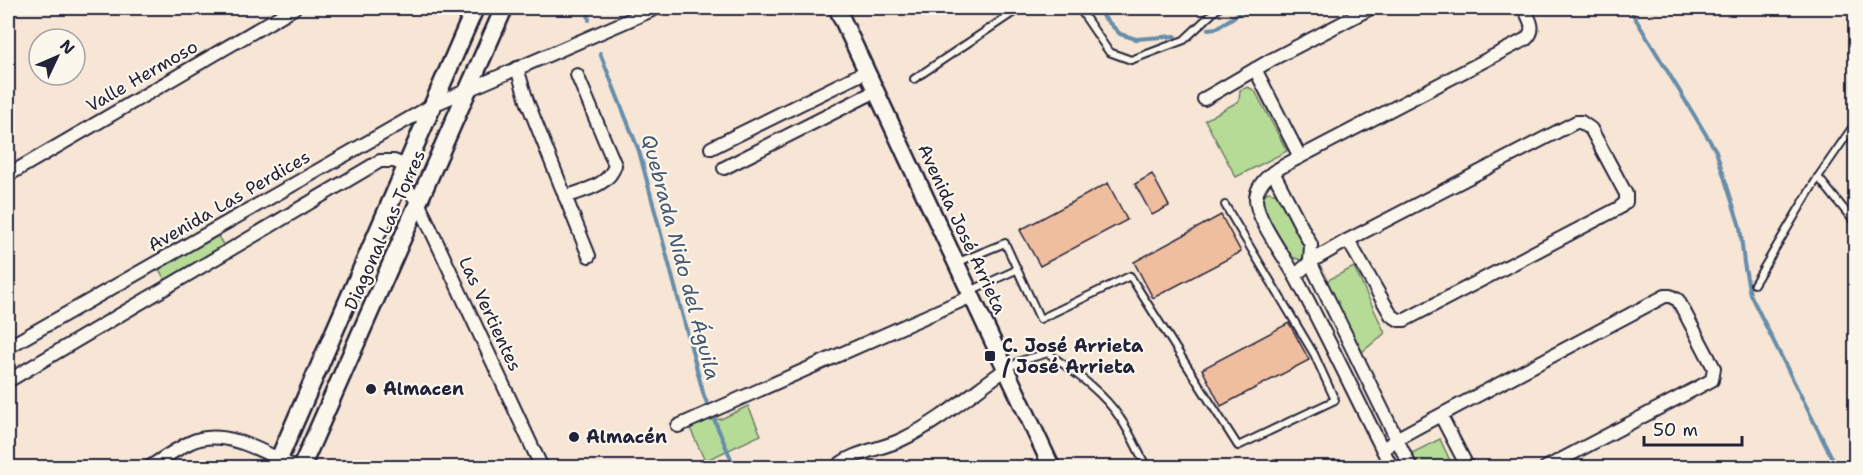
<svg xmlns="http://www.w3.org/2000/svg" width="1863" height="475" font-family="'Shantell Sans',sans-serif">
<rect width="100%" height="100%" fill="#f7e6d5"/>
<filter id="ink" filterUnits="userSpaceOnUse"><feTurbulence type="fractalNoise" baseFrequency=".0167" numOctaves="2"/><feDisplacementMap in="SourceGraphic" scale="12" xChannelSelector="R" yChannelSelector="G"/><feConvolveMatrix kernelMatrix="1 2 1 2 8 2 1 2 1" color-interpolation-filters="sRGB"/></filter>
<g filter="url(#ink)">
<!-- green -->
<g fill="#b6db96" stroke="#6c7e68" stroke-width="1.5">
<polygon points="1248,87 1255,91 1287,151 1236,177 1205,120 1239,101 1240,90"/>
<polygon points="1267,192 1279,194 1306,243 1307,252 1301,260 1292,257 1262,212 1260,201"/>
<polygon points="218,236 224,246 165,280 159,269"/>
<polygon points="1354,267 1385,333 1362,352 1326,281"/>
<polygon points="748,406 761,435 705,461 689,426 701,421 721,419"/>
<polygon points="1440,439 1453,467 1419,467 1412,453"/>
</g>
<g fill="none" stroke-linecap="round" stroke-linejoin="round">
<!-- stream -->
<g stroke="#668dab" stroke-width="4">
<polyline points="587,8 589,20"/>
<polyline points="1095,8 1120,34 1136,39 1175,36"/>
<polyline points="1629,8 1716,151 1740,227 1744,263 1750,294 1837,468"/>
<polyline points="1208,29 1217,28 1247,8"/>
<polyline points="600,53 639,151 704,396 735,468"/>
</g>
</g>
<!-- building -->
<g fill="#efbe9f" stroke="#22223b" stroke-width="1.5">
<polygon points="1152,174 1169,206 1152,215 1135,184"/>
<polygon points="1108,183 1127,220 1040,266 1020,230"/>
<polygon points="1221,215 1241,252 1153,298 1134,262"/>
<polygon points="1289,323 1309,360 1221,406 1202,369"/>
</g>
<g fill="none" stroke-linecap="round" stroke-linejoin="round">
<defs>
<g id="service">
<polyline points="1079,8 1109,52 1131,60 1184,40 1218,8"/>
<polyline points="914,79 1020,8"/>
<polyline points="1818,177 1856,224"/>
<polyline points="956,263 1005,243 1040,319 1130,276 1238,446 1335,400 1314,354 1225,205"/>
<polyline points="1754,284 1818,177 1856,122"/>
<polyline points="970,291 1016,270"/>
<path d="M 1007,369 L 1020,361 L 1048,353 C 1074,372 1102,391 1120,418 C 1130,432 1137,449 1145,464"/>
</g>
<g id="minor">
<polyline points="517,68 527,101 589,256"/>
<polyline points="1255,69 1300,157"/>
<polyline points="1204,99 1271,60 1371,8"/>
<polyline points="711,148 867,71"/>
<polyline points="724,168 876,91"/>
<polyline points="1273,172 1311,245 1310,262 1411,468"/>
<polyline points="8,175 294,8"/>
<polyline points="400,180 418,202 542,468"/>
<path d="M 565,197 C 584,190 609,186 615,165 L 577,75"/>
<polyline points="1295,276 1310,262 1348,240 1576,122 1581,122 1591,129 1626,194 1626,202 1619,208 1405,320 1399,320 1391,315 1348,240"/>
<polyline points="8,347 433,105 657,8"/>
<polyline points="8,381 380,161 394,161 406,166"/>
<polyline points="1441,416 1468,468"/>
<polyline points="678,426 972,296"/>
<polyline points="1383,450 1396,439 1418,427 1665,296 1670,296 1678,300 1714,368 1712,380 1545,468"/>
<path d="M 148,468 C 162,459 175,450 189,443 C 223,426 266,453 296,468"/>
<path d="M 835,468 C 853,451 881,450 903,439 C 940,421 972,393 1006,369"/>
<path d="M 1392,468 C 1359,404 1329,339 1295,276 C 1285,257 1256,219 1256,199 C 1257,177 1283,166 1300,157 L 1526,39 C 1537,29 1529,19 1524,8"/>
</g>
<polyline id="tertiary" points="837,8 1052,468"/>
<g id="secondary">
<polyline points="275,468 475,8"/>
<polyline points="301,468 504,8"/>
</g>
</defs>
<!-- service casing -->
<use href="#service" stroke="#22223b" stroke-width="10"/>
<!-- minor casing -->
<use href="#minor" stroke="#22223b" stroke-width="16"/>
<!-- tertiary casing -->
<use href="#tertiary" stroke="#22223b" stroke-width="20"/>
<!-- secondary casing -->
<use href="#secondary" stroke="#22223b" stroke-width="21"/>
<!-- service -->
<use href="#service" stroke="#fbf7ec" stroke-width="6"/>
<!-- minor -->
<use href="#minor" stroke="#fbf7ec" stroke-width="12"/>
<!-- tertiary -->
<use href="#tertiary" stroke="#fbf7ec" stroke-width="15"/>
<!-- secondary -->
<use href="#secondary" stroke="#fbf7ec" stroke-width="16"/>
</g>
</g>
<!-- markers -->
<g fill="#22223b" stroke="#fbf7ec" stroke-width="2">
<rect x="984" y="350" width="12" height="12" rx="3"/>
<circle cx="371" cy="389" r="6"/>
<circle cx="574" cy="437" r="6"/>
</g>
<g text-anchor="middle" stroke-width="4.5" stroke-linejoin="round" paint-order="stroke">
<!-- street labels -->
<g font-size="18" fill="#22223b" stroke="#fbf7ec">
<text transform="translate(142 76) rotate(-30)" y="6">Valle Hermoso</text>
<text transform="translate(229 201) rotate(-30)" y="6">Avenida Las Perdices</text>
<text transform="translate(962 229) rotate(65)" y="6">Avenida José Arrieta</text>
<text transform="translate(385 230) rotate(-66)" y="6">Diagonal Las Torres</text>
<text transform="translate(490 314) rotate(65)" y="6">Las Vertientes</text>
</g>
<!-- poi labels -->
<g font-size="18" font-weight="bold" fill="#22223b" stroke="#fbf7ec" text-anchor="start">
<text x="1002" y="352">C. José Arrieta<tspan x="1002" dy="21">/ José Arrieta</tspan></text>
<text x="383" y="395">Almacen</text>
<text x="586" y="443">Almacén</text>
</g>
<!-- water labels -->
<g font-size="20" font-style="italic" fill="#445773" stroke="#fbf7ec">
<text transform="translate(681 257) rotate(75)" y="7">Quebrada Nido del Águila</text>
</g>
</g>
<!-- margin -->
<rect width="1863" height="475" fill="none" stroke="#fbf7ec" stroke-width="30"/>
<rect x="15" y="15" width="1833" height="445" fill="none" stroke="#22223b" stroke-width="2" filter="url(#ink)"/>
<!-- north arrow -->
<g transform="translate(57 57) rotate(46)"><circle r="28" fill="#fbf7ec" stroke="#a4a2a5" stroke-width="1.5"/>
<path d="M0-4.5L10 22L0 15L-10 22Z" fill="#22223b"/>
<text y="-9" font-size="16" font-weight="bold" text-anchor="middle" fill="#22223b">N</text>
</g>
<!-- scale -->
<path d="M1644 436v9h98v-9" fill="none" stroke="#22223b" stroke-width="3"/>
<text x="1653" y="436" font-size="18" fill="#22223b" stroke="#fbf7ec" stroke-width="4.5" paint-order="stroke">50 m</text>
</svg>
